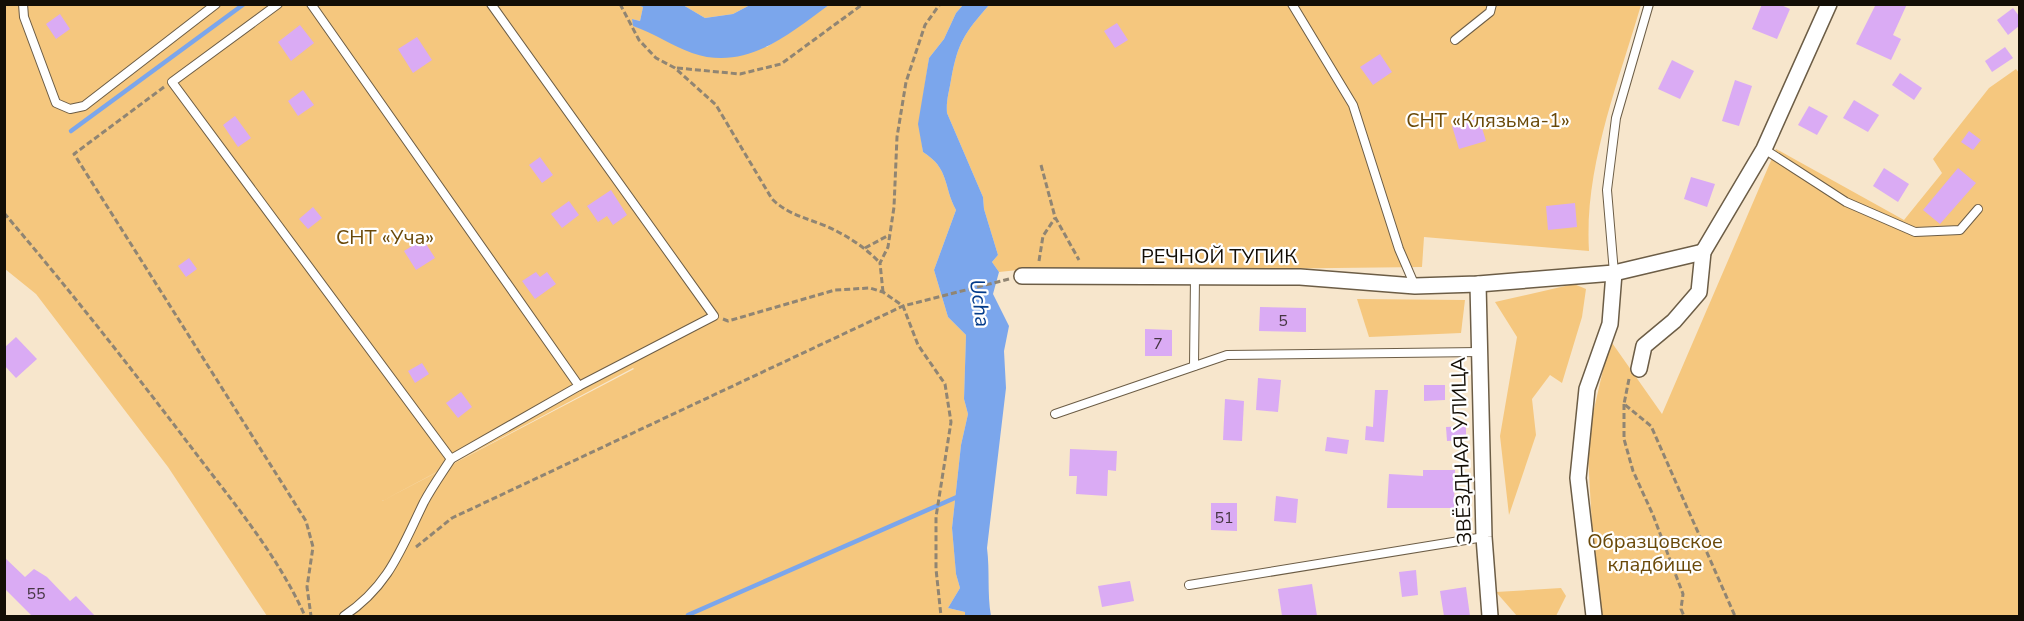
<svg xmlns="http://www.w3.org/2000/svg" width="2024" height="621" font-family="'Nunito Sans',sans-serif">
<rect width="100%" height="100%" fill="#f7e6cc"/>
<!-- green -->
<g fill="#f5c77e" fill-rule="evenodd">
<path d="M 4,5 L 637,5 L 643,7 L 640,21 L 632,19 L 634,26 L 654,33 L 675,45 L 767,47 L 829,5 L 963,5 L 956,13 L 944,39 L 929,58 L 919,124 L 923,152 C 950,169 943,186 956,210 L 934,270 L 948,317 L 966,335 L 964,399 L 968,414 L 961,445 L 952,528 L 956,574 L 960,588 L 948,608 L 965,612 L 965,616 L 267,616 L 168,467 L 36,294 L 5,269 ZM 634,369 L 382,501 L 633,368 Z"/>
<polygon points="683,5 750,5 733,14 705,18"/>
<path d="M 989,5 L 1641,5 C 1618,84 1584,167 1589,251 L 1424,237 L 1422,267 L 1091,271 L 1038,268 L 999,272 L 992,262 L 998,255 L 984,209 L 983,197 L 947,113 C 946,101 949,92 951,80 C 958,42 964,34 989,5 Z"/>
<polygon points="2016,69 2020,74 2019,616 1590,616 1588,612 1593,543 1587,439 1610,340 1662,414 1776,149 1904,220 1942,173 1933,159 1989,88"/>
<polygon points="1574,284 1586,289 1582,317 1562,383 1550,375 1532,399 1536,435 1509,515 1500,436 1517,337 1495,302"/>
<polygon points="1357,299 1465,300 1461,333 1369,337"/>
<polygon points="1561,588 1566,596 1556,616 1517,616 1496,592"/>
</g>
<!-- water -->
<g fill="#7ba6ec">
<path d="M 637,5 L 683,5 L 705,18 L 733,14 L 750,5 L 829,5 C 789,34 746,72 692,53 C 672,46 654,33 633,26 L 632,19 L 640,21 L 643,7 Z"/>
<path d="M 963,5 L 989,5 C 964,34 958,42 951,80 C 949,92 946,101 947,113 L 983,197 L 984,209 L 998,255 L 992,262 L 999,272 L 993,294 L 1009,326 L 1004,351 L 1006,388 L 987,548 C 990,572 987,593 991,616 L 965,616 L 965,612 L 948,608 L 960,588 L 956,574 L 952,528 L 961,445 L 968,414 L 964,399 L 966,335 L 948,317 L 934,270 L 956,210 C 943,186 950,169 923,152 L 918,124 L 929,58 L 944,39 L 956,13 Z"/>
</g>
<g fill="none" stroke-linecap="round" stroke-linejoin="round">
<!-- stream -->
<g stroke="#7ba6ec" stroke-width="4.5">
<polyline points="71,131 244,4"/>
<polyline points="688,615 957,497"/>
</g>
</g>
<!-- building -->
<g fill="#daabf4">
<polygon points="1762,4 1779,4 1790,9 1777,39 1752,29"/>
<polygon points="1876,4 1907,4 1893,35 1901,39 1891,60 1856,44"/>
<polygon points="2013,8 2019,16 2019,26 2008,35 1997,20"/>
<polygon points="60,14 70,29 56,39 46,24"/>
<polygon points="1117,23 1128,40 1115,48 1104,31"/>
<polygon points="300,25 314,43 291,61 278,42"/>
<polygon points="417,37 432,60 413,73 398,49"/>
<polygon points="2005,47 2013,58 1992,72 1985,61"/>
<polygon points="1380,54 1392,72 1373,85 1360,67"/>
<polygon points="1672,60 1694,71 1680,99 1658,89"/>
<polygon points="1900,73 1922,88 1914,100 1892,85"/>
<polygon points="1735,80 1752,86 1739,126 1722,121"/>
<polygon points="303,90 314,105 298,116 288,101"/>
<polygon points="1854,100 1879,115 1868,132 1843,118"/>
<polygon points="1809,106 1828,116 1817,135 1798,125"/>
<polygon points="235,116 251,138 238,147 223,125"/>
<polygon points="1479,118 1486,141 1459,149 1452,126"/>
<polygon points="1969,131 1981,140 1973,150 1961,142"/>
<polygon points="540,157 553,175 542,183 529,165"/>
<polygon points="1884,168 1909,184 1898,202 1873,186"/>
<polygon points="1958,168 1976,183 1940,224 1923,210"/>
<polygon points="1691,177 1715,184 1707,207 1684,199"/>
<polygon points="611,190 627,215 613,225 607,216 598,222 587,206"/>
<polygon points="569,201 579,215 562,228 551,214"/>
<polygon points="1575,203 1577,227 1548,230 1546,206"/>
<polygon points="313,207 322,218 308,229 299,219"/>
<polygon points="423,239 435,258 416,270 404,251"/>
<polygon points="189,258 197,269 186,277 178,266"/>
<polygon points="536,272 540,277 547,272 556,284 535,299 522,281"/>
<polygon points="1260,307 1306,308 1306,332 1259,331"/>
<polygon points="1145,329 1172,330 1172,356 1145,356"/>
<polygon points="16,337 37,359 16,378 4,365 4,348"/>
<polygon points="422,363 429,374 415,383 408,371"/>
<polygon points="1258,378 1281,380 1278,412 1256,410"/>
<polygon points="1424,385 1445,385 1445,400 1424,401"/>
<polygon points="1375,390 1388,390 1384,442 1365,440 1366,426 1373,427"/>
<polygon points="461,392 472,407 458,418 446,403"/>
<polygon points="1225,399 1244,401 1242,441 1223,440"/>
<polygon points="1466,426 1466,440 1447,441 1446,427"/>
<polygon points="1327,437 1349,440 1347,454 1325,451"/>
<polygon points="1070,449 1117,451 1116,471 1108,470 1107,496 1076,494 1077,476 1069,476"/>
<polygon points="1423,470 1455,470 1454,508 1387,508 1389,474 1423,476"/>
<polygon points="1276,496 1298,499 1296,523 1274,521"/>
<polygon points="1211,503 1237,503 1237,531 1211,530"/>
<polygon points="4,557 25,577 34,569 47,577 70,601 76,596 95,616 32,616 4,588"/>
<polygon points="1416,570 1418,595 1402,597 1399,572"/>
<polygon points="1130,581 1134,601 1102,607 1098,586"/>
<polygon points="1312,584 1317,616 1282,616 1278,589"/>
<polygon points="1466,587 1470,616 1444,616 1440,591"/>
</g>
<g fill="none" stroke-linecap="round" stroke-linejoin="round">
<defs>
<g id="lane">
<polyline points="23,4 24,17 56,103 70,109 84,106 216,4"/>
<path d="M 278,4 L 172,82 L 451,459 C 442,473 432,487 424,502 C 401,549 389,586 344,616"/>
<polyline points="311,4 579,386"/>
<polyline points="1292,4 1353,105 1399,249 1415,286"/>
<polyline points="1455,40 1490,12 1492,4"/>
<polyline points="1764,149 1846,202 1915,232 1960,230 1978,209"/>
<polyline points="1614,273 1607,190 1616,118 1649,4"/>
<polyline points="1194,366 1195,277"/>
<polyline points="1055,414 1227,355 1480,352"/>
<polyline points="451,459 579,386 714,316 491,4"/>
<polyline points="1189,585 1484,537"/>
</g>
<g id="street">
<polyline points="1022,276 1300,277 1415,286 1478,284 1614,273 1703,252"/>
<polyline points="1478,284 1484,537 1490,616"/>
<polyline points="1639,369 1644,346 1674,321 1699,292 1703,252 1764,149 1829,4"/>
<polyline points="1594,616 1578,478 1587,389 1610,324 1614,273"/>
</g>
</defs>
<!-- lane casing -->
<use href="#lane" stroke="#6c5d46" stroke-width="10"/>
<!-- street casing -->
<use href="#street" stroke="#6c5d46" stroke-width="18"/>
<!-- path -->
<g stroke="#908573" stroke-width="3" stroke-dasharray="6 3" stroke-linecap="butt">
<path d="M 620,4 L 639,40 L 656,58 L 675,68 L 716,105 L 772,199 C 787,214 806,218 826,226 C 846,235 865,247 880,263"/>
<polyline points="677,68 740,74 781,64 863,4"/>
<polyline points="164,87 74,154 306,521 313,547 307,587 311,616"/>
<polyline points="1041,165 1055,217 1079,260"/>
<path d="M 4,213 C 69,289 131,368 191,447 C 232,501 277,554 305,616"/>
<polyline points="865,248 889,235"/>
<polyline points="1039,261 1043,236 1055,218"/>
<polyline points="883,292 880,263 888,247 894,207 897,137 906,82 925,25 940,4"/>
<polyline points="723,319 728,321 835,290 870,288 883,292 903,306 918,345 945,384 951,422 936,517 936,569 941,616"/>
<polyline points="1629,379 1624,404 1651,426 1735,616"/>
<polyline points="1624,404 1624,439 1633,471 1653,515 1683,594 1681,609 1684,616"/>
<polyline points="416,547 452,518 903,306 1009,279"/>
</g>
<!-- lane -->
<use href="#lane" stroke="#fff" stroke-width="8"/>
<!-- street -->
<use href="#street" stroke="#fff" stroke-width="15"/>
</g>
<g text-anchor="middle" stroke-width="4.5" stroke-linejoin="round" paint-order="stroke">
<!-- number labels -->
<g font-size="16" fill="#453542">
<text x="1283" y="326">5</text>
<text x="1158" y="349">7</text>
<text x="1224" y="523">51</text>
<text x="36" y="599">55</text>
</g>
<!-- park labels -->
<g font-size="20" fill="#6a4909" stroke="#fff">
<text x="1488" y="127">СНТ «Клязьма-1»</text>
<text x="385" y="244">СНТ «Уча»</text>
<text x="1655" y="548">Образцовское<tspan x="1655" dy="23">кладбище</tspan></text>
</g>
<!-- street labels -->
<g font-size="20" fill="#130e06" stroke="#fff">
<text x="1219" y="263">РЕЧНОЙ ТУПИК</text>
<text transform="translate(1461 451) rotate(-92)" y="7">ЗВЁЗДНАЯ УЛИЦА</text>
</g>
<!-- water labels -->
<g font-size="21" font-style="italic" fill="#043c8b" stroke="#fff">
<text transform="translate(980 303) rotate(82)" y="7">Ucha</text>
</g>
</g>
<!-- border -->
<rect width="2024" height="621" fill="none" stroke="#130e06" stroke-width="12"/>
</svg>
